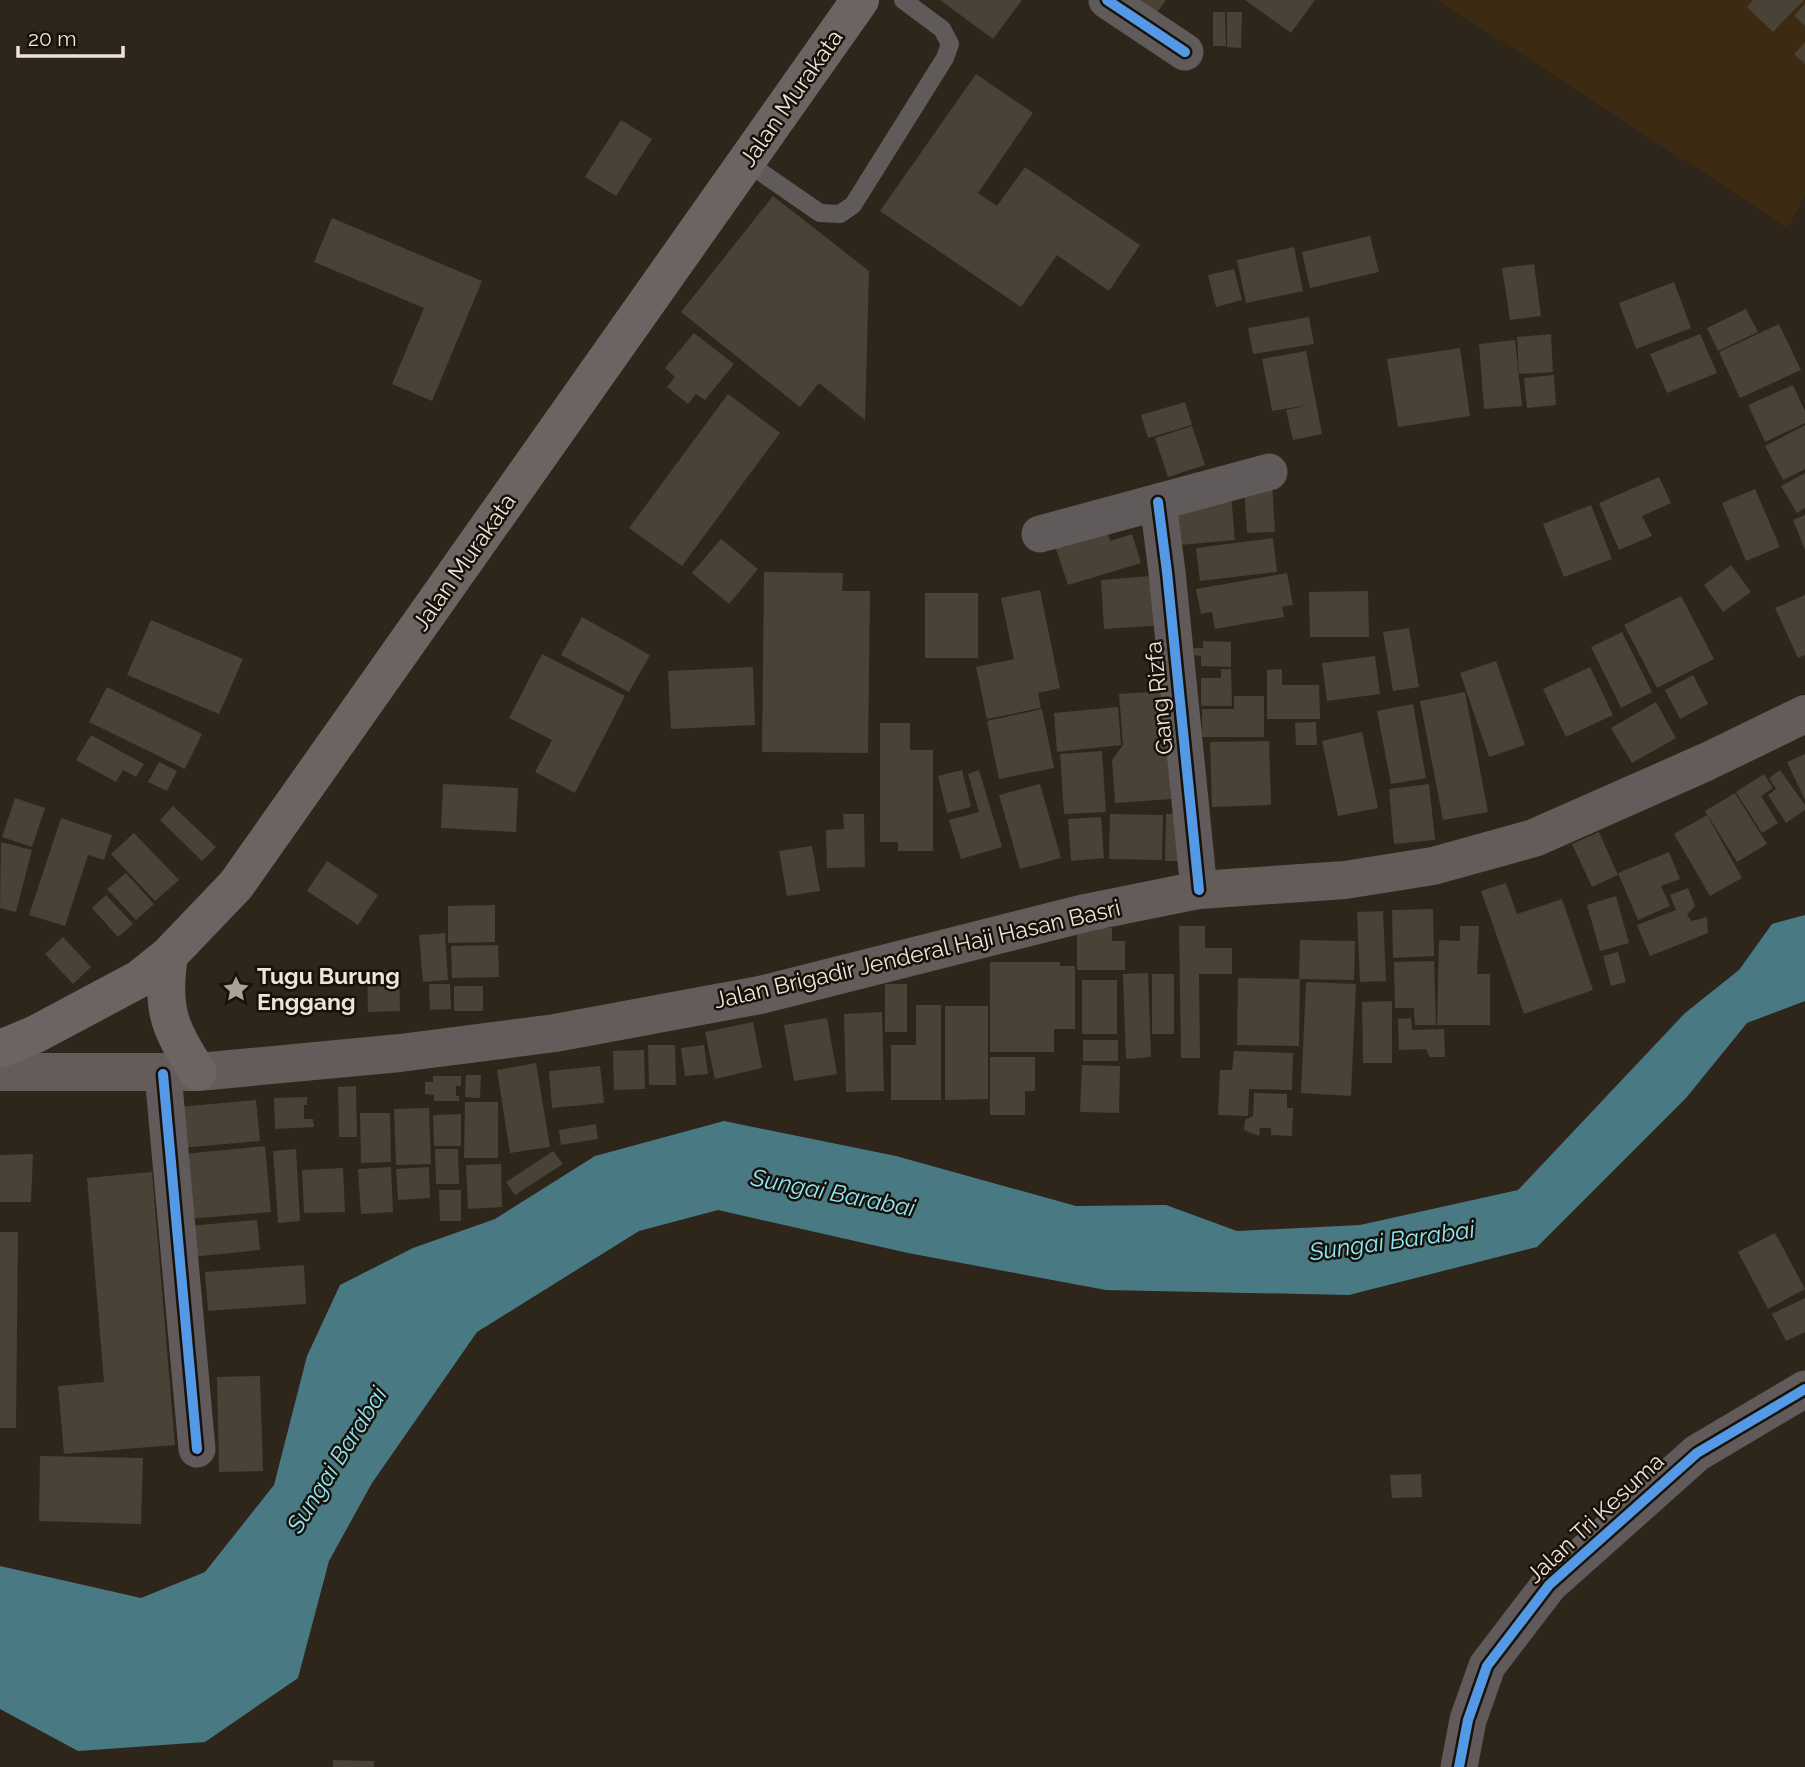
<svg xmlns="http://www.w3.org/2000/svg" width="1805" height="1767" font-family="Raleway,sans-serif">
<rect width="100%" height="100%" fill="#2e251b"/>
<!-- built -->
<polygon fill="#3c2a12" points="1438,0 1805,0 1805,195 1788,228"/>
<!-- water -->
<polygon fill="#497a83" points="1805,915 1805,1001 1747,1023 1686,1098 1537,1247 1349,1295 1106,1290 908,1253 718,1210 639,1231 477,1332 372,1483 329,1561 298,1678 205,1742 78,1751 0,1709 0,1566 141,1598 205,1572 274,1485 307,1356 340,1285 413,1248 495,1219 595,1156 724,1121 896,1156 1076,1206 1166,1205 1237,1231 1360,1225 1518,1190 1685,1013 1739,970 1772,924"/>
<!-- building -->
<g fill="#4a4137">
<polygon points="940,0 1022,0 993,39"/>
<polygon points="1137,0 1166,0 1156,14"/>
<polygon points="1245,0 1315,0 1291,33"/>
<polygon points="1753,0 1804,0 1773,32 1747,7"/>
<polygon points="1805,4 1805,26 1794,16"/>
<polygon points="1213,12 1225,12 1226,46 1213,46"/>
<polygon points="1227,12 1242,12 1241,48 1227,47"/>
<polygon points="1805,42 1805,64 1794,54"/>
<polygon points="976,74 1033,113 978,193 997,206 1025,167 1140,245 1109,291 1057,255 1021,307 880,211"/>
<polygon points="621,120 652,139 616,196 585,177"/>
<polygon points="773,196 869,271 865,420 819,383 800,407 681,312"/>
<polygon points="332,218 482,281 432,401 392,384 424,308 314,262"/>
<polygon points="1370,236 1379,272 1310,288 1302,252"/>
<polygon points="1294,247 1303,291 1246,303 1237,260"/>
<polygon points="1534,264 1541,316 1510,320 1502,268"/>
<polygon points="1234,269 1242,300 1216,307 1208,275"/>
<polygon points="1674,282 1691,328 1636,349 1619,303"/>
<polygon points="1746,309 1758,332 1718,351 1707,328"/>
<polygon points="1309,317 1314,344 1253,354 1248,328"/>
<polygon points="1779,324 1801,370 1740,398 1719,352"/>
<polygon points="694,333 734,364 705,400 696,394 688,404 667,387 675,377 665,368"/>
<polygon points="1551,334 1553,372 1519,374 1517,337"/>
<polygon points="1700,334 1717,373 1667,393 1650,354"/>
<polygon points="1515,340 1522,406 1484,409 1479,344"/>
<polygon points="1460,348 1470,416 1398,427 1387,359"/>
<polygon points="1306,351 1322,434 1293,440 1286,410 1308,405 1272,411 1262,359"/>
<polygon points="1554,375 1556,405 1527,408 1524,378"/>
<polygon points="1793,385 1805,411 1805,423 1765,442 1748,405"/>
<polygon points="728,394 780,433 682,566 629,528"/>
<polygon points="1185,402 1192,425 1148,438 1141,415"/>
<polygon points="1805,425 1805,469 1783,480 1765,446"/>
<polygon points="1192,426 1205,465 1168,477 1155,438"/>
<polygon points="1805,473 1805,508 1797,513 1781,486"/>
<polygon points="1659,477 1671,503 1642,516 1652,536 1619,550 1599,503"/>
<polygon points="1272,483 1275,532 1247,533 1244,485"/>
<polygon points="1755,489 1780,547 1746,561 1722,503"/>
<polygon points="1231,494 1235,540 1169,546 1172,500"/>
<polygon points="1591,505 1612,559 1564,577 1543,524"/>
<polygon points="1805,515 1805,550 1793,520"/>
<polygon points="1106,528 1110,541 1132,534 1141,563 1068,585 1054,543"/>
<polygon points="1273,538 1277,572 1200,581 1196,548"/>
<polygon points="721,539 758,569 729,604 692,573"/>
<polygon points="1731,565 1751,592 1723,612 1704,585"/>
<polygon points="764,572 843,573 842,591 870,591 868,753 762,752"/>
<polygon points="1287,573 1293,605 1282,607 1284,617 1215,629 1212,612 1201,614 1196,589"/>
<polygon points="1163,575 1166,625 1104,629 1101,580"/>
<polygon points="1040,590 1060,688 1038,693 1041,708 987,719 976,667 1014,659 1001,598"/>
<polygon points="1368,591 1369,637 1310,637 1309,592"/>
<rect x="925" y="593" width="53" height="65"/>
<polygon points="1805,595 1805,655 1798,658 1775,608"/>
<polygon points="1681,596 1714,659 1657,688 1624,625"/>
<polygon points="582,617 650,655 629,692 561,655"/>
<polygon points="151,620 243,659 219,714 127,675"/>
<polygon points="1409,628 1419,687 1393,691 1383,632"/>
<polygon points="1622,632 1652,692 1621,708 1591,647"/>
<polygon points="1203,641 1231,642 1231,667 1201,666 1201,656 1194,655 1194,648 1203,648"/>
<polygon points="542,654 625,696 575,793 535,772 552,740 509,718"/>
<polygon points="1375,656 1380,694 1327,701 1322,663"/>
<polygon points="1496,661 1525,745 1489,757 1460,673"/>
<polygon points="753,667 755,725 671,729 668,671"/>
<polygon points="1590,667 1613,715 1566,737 1543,689"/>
<polygon points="1221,669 1231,669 1232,706 1201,706 1201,678 1221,678"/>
<polygon points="1282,669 1282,685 1319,685 1320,719 1267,719 1267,670"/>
<polygon points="1693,675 1708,704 1680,719 1665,690"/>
<polygon points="107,687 202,734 185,769 89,722"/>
<polygon points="1163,691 1171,799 1115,803 1112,760 1123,745 1119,694"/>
<polygon points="1465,692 1488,812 1443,820 1420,701"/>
<polygon points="1234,696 1264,696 1264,737 1202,737 1202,709 1234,709"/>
<polygon points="1656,702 1676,738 1632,763 1611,728"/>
<polygon points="1413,704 1426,778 1391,784 1377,711"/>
<polygon points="1118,707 1121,745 1057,752 1054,713"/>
<polygon points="1042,709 1054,768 999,779 987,721"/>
<polygon points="1316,722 1317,745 1296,745 1295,723"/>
<polygon points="880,723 910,723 910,750 933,750 933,851 898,851 898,842 880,842"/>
<polygon points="1362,732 1378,808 1338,816 1322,741"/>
<polygon points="91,735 144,764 136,777 123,770 116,782 76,760"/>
<polygon points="1269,741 1271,805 1212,807 1210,742"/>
<polygon points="1102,751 1106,812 1064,814 1060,754"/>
<polygon points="1805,754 1805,800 1787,762"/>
<polygon points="159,762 177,771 167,791 148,782"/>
<polygon points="962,770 971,807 947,813 938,776"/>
<polygon points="979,770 1002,847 961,859 949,820 979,812 968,774"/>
<polygon points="1780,770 1805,805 1805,810 1786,823 1768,795 1776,789 1769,778"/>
<polygon points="1764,774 1773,788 1761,796 1778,823 1762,833 1736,792"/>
<polygon points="443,784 518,788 516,832 441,828"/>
<polygon points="1040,784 1061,858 1020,869 999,795"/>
<polygon points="1429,784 1435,840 1394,844 1389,789"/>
<polygon points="1735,793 1767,844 1737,862 1705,811"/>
<polygon points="15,798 45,808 32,847 2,837"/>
<polygon points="173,806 216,847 202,861 160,820"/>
<polygon points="843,814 864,814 865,867 827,868 826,830 844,829"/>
<polygon points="1110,814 1163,815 1162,860 1109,859"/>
<polygon points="1166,814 1188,814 1187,861 1165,861"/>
<polygon points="1707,815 1742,878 1710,896 1674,834"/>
<polygon points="1101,817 1104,858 1071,861 1068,819"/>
<polygon points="61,818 112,835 104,860 88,855 65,926 29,915"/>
<polygon points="1599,832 1618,875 1592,887 1572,844"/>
<polygon points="134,833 179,880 155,901 111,854"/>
<polygon points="1,842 32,850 16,912 0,908"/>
<polygon points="812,846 820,891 787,896 779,851"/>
<polygon points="1669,852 1680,879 1661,886 1670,906 1638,920 1618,873"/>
<polygon points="327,861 378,895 358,925 307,891"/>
<polygon points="126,873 154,904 136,920 107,889"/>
<polygon points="1506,883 1517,914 1562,899 1593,990 1524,1014 1481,891"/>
<polygon points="1688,888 1695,906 1687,915 1692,921 1707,917 1708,933 1650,956 1637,925 1676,910 1670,895"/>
<polygon points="106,895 133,924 118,937 92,908"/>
<polygon points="1616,896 1629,943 1600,951 1587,905"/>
<polygon points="495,905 495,942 448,943 448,906"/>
<polygon points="1433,909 1434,956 1393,958 1392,910"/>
<polygon points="1383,911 1386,981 1360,982 1357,912"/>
<polygon points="1179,926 1205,926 1205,948 1232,948 1232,974 1199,974 1200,1058 1181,1058"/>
<polygon points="1460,926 1479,926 1477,974 1490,974 1490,1025 1437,1025 1439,940 1460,941"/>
<polygon points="1077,928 1112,928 1112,941 1125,941 1125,970 1077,970"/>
<polygon points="445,933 448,980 423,982 419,935"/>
<polygon points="63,937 91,967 73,984 45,954"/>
<polygon points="1300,940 1355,941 1354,980 1300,979 1299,1046 1237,1045 1238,978 1299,979"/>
<polygon points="498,945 499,977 452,978 451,946"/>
<polygon points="1618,952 1626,982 1611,986 1603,956"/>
<polygon points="1434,961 1436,1025 1415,1025 1414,1008 1395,1008 1394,962"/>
<polygon points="990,962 1060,962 1060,966 1075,966 1075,1029 1054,1029 1054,1052 990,1052"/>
<polygon points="399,970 400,1011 368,1012 367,971"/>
<polygon points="1148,973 1151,1057 1126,1059 1123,974"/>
<rect x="1152" y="974" width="22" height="60"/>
<rect x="1082" y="980" width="35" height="54"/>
<polygon points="1306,982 1356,984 1351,1096 1301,1093"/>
<polygon points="429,984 450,984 451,1009 430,1010"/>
<rect x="885" y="984" width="22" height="48"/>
<rect x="454" y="986" width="29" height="25"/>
<polygon points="1392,1001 1392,1063 1363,1063 1362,1002"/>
<polygon points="916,1005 941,1005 941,1100 891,1100 891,1045 916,1045"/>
<polygon points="945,1006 988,1006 988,1099 945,1100"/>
<polygon points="882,1012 884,1091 846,1092 844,1014"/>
<polygon points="827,1018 837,1074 794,1081 784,1025"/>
<polygon points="1411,1018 1412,1030 1444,1029 1445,1057 1430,1057 1426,1049 1399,1050 1398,1019"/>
<polygon points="753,1022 762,1068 715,1079 705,1032"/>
<rect x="1083" y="1040" width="35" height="21"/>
<polygon points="648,1045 675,1045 676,1085 649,1085"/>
<polygon points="704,1045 708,1074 685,1076 681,1048"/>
<polygon points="644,1050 645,1089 614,1090 613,1051"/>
<polygon points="1234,1051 1293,1053 1292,1090 1249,1089 1248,1116 1218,1115 1220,1070 1232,1070"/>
<polygon points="990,1057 1035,1057 1035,1091 1025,1091 1025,1115 990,1115"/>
<polygon points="536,1063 550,1147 510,1153 497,1070"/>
<polygon points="1082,1065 1120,1066 1119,1113 1080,1112"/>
<polygon points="600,1066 604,1103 552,1108 549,1071"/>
<polygon points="466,1075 481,1075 480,1098 465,1097"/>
<polygon points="433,1076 461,1076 461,1086 456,1086 456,1096 459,1096 459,1101 434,1101 434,1095 425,1094 425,1082 433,1082"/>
<polygon points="356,1086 357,1137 339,1137 338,1087"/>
<polygon points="1254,1093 1287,1094 1287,1108 1293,1108 1292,1136 1271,1135 1271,1128 1260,1128 1259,1136 1244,1130 1245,1120 1253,1116"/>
<polygon points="307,1097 307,1105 304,1105 304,1119 313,1119 314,1127 275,1129 274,1098"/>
<polygon points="256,1100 260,1141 181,1148 178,1107"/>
<polygon points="465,1102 498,1102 498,1158 464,1158"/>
<polygon points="429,1108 431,1164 396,1165 394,1109"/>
<polygon points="360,1113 390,1113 391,1162 361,1163"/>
<polygon points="461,1114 461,1146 434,1146 433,1115"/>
<polygon points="596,1124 598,1139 561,1145 559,1130"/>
<polygon points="265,1146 271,1212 189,1219 183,1154"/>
<polygon points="296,1149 300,1221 278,1223 273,1151"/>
<polygon points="435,1149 458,1149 459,1184 436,1184"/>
<polygon points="553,1151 563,1164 515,1195 506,1182"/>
<polygon points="33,1154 31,1202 0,1202 0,1155"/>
<polygon points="501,1164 502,1207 468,1209 466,1165"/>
<polygon points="391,1167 393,1212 361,1214 358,1169"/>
<polygon points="429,1167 430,1198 398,1200 396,1169"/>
<polygon points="343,1168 345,1212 304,1213 302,1170"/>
<polygon points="152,1172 175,1445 64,1454 58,1386 104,1382 87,1178"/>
<polygon points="439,1190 461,1190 461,1221 440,1221"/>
<polygon points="257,1220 260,1250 191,1257 188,1226"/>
<polygon points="0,1232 18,1232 16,1428 0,1428"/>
<polygon points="1775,1233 1805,1289 1768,1309 1738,1252"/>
<polygon points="304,1265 306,1304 208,1311 205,1272"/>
<polygon points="1805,1298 1805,1332 1786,1341 1772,1314"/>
<polygon points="260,1376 263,1471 219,1472 217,1377"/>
<polygon points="40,1456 143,1458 141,1524 39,1521"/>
<polygon points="1421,1474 1422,1497 1392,1498 1390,1475"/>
<polygon points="333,1760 374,1761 374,1767 333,1767"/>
</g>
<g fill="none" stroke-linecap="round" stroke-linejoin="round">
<!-- service -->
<polyline stroke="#605b5a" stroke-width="18" points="746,162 820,213 840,214 853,205 945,58 950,44 942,29 903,0"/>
<!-- minor -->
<g stroke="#605b5a" stroke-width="37">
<polyline points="1107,0 1185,52"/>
<polyline points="1158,502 1167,572 1199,890"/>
<polyline points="1040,534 1269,472"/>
<polyline points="163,1074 197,1449"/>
<polyline points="1459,1767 1468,1720 1487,1666 1549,1585 1697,1453 1805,1389"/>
</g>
<!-- secondary -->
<polyline stroke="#635c5a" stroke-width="38" points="0,1072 198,1072 400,1053 555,1033 760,995 1085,913 1199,890 1345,880 1433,866 1534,838 1706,762 1805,714"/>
<!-- primary -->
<g stroke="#6b6462" stroke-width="38">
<path d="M 169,955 C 161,1007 169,1030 198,1072"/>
<polyline points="0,1049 36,1034 139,979 169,955 236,885 860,0"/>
</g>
<defs>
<g id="cycleway">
<polyline points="1107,0 1185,52"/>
<polyline points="1158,502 1167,572 1199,890"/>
<polyline points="163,1074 197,1449"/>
<polyline points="1459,1767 1468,1720 1487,1666 1549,1585 1697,1453 1805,1389"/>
</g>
</defs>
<!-- cycleway casing -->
<use href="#cycleway" stroke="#181109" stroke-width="15"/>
<!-- cycleway -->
<use href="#cycleway" stroke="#5399e6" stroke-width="10"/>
</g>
<!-- icons -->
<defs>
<symbol id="sight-bare" viewBox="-9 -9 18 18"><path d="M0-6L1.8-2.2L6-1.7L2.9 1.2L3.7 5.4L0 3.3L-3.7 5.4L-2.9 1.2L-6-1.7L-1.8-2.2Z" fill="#aba196" stroke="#181109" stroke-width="2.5" paint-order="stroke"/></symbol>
</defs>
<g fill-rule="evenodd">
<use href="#sight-bare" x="217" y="970" width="38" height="38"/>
</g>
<g text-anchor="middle" stroke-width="5" stroke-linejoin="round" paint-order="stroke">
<!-- street labels -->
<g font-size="23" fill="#efe4d9" stroke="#181109">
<text transform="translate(791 98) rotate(-55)" y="8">Jalan Murakata</text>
<text transform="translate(464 562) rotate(-55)" y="8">Jalan Murakata</text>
<text transform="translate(1159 698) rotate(-96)" y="8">Gang Rizfa</text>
<text transform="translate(917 954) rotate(-13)" y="8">Jalan Brigadir Jenderal Haji Hasan Basri</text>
<text transform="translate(1595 1518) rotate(-43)" y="8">Jalan Tri Kesuma</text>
</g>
<!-- poi labels -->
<g font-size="23" font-weight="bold" fill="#efe4d9" stroke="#181109" text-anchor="start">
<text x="257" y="984">Tugu Burung<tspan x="257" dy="26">Enggang</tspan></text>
</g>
<!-- water labels -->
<g font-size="24" font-style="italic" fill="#8de8fa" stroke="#181109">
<text transform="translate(833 1193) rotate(11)" y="8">Sungai Barabai</text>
<text transform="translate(1392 1241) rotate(-8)" y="8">Sungai Barabai</text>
<text transform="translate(337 1460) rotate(-58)" y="8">Sungai Barabai</text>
</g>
</g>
<!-- scale -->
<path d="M18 46v10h105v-10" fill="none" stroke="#efe4d9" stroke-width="3.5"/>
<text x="28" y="46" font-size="21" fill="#efe4d9" stroke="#181109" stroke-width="5" paint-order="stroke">20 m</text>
</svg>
